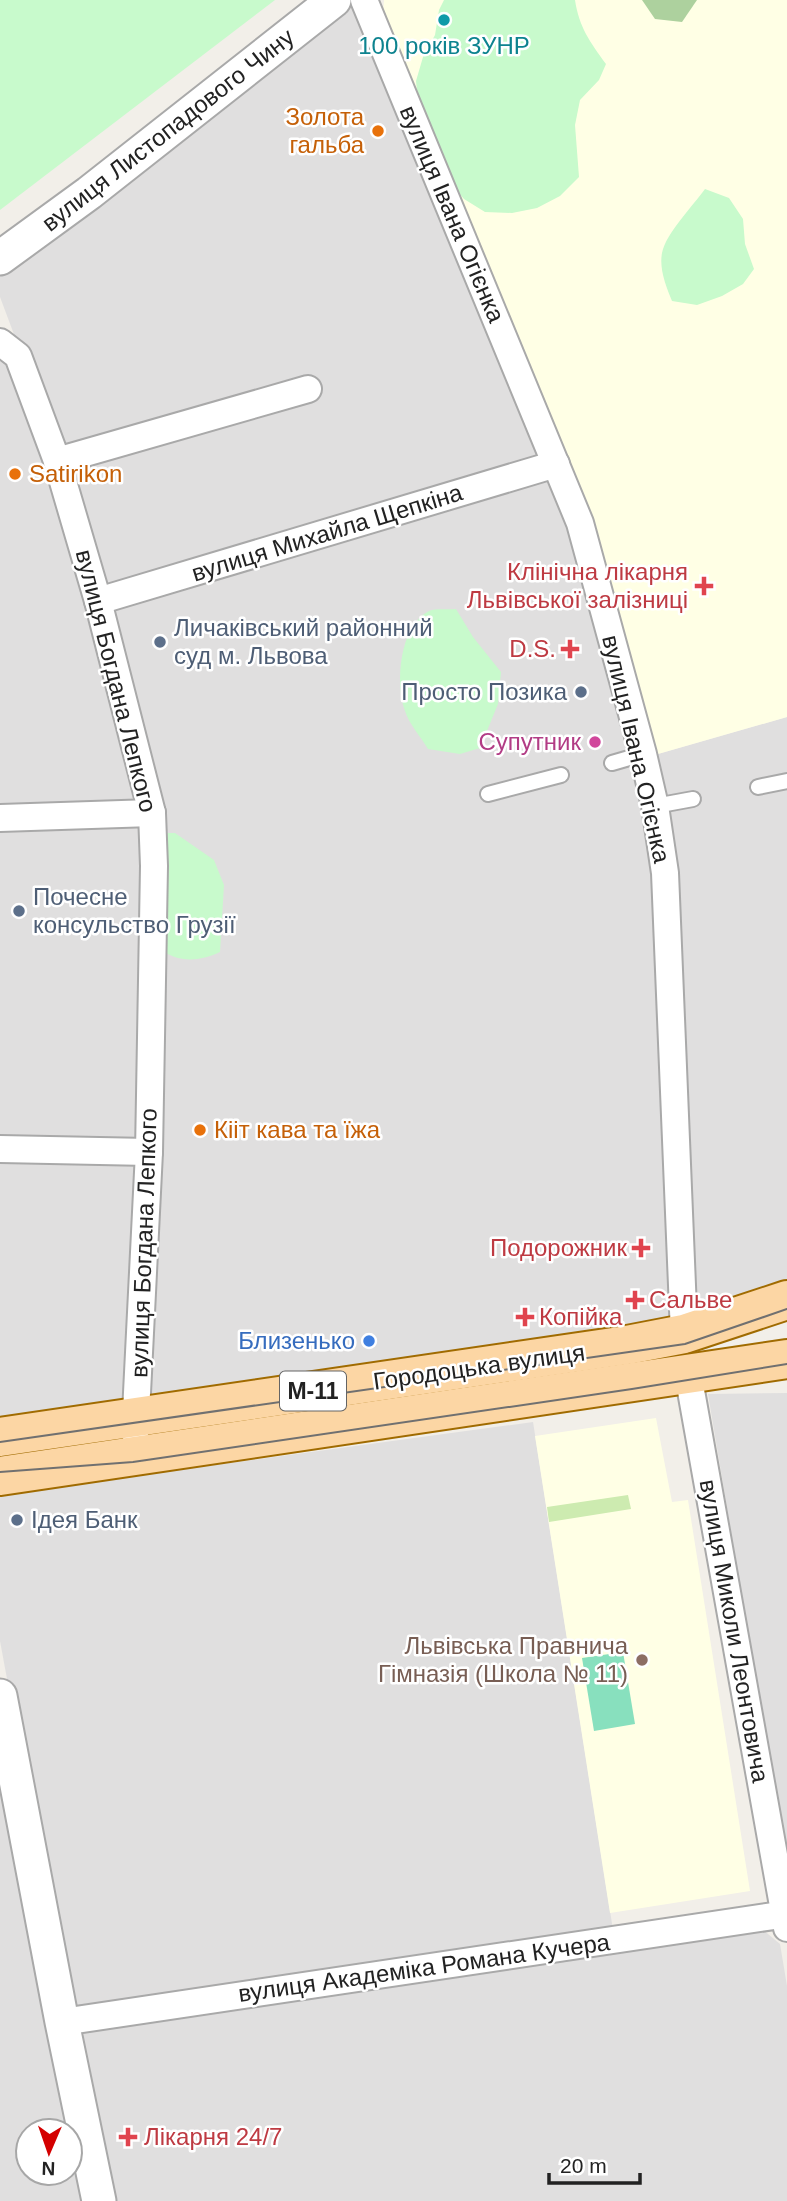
<svg xmlns="http://www.w3.org/2000/svg" width="787" height="2201" font-family="Helvetica,sans-serif">
<rect width="100%" height="100%" fill="#f2efe9"/>
<!-- residential -->
<g fill="#e0dfdf" fill-rule="evenodd">
<polygon points="355,1 548,459 101,592 64,468 0,297 0,266"/>
<polygon points="0,351 16,360 144,806 0,809"/>
<polygon points="554,474 579,537 659,872 669,1327 146,1404 159,809 104,607"/>
<polygon points="787,717 787,1289 696,1319 651,756"/>
<polygon points="148,826 128,1406 0,1426 0,828"/>
<polygon points="787,1393 787,1867 708,1394"/>
<polygon points="533,1422 613,1930 81,2010 66,1996 0,1641 0,1494"/>
<path d="M 0,1745 L 92,2201 L 0,2201 ZM 28,2131 L 70,2131 L 70,2173 L 28,2173 Z"/>
<polygon points="762,1929 780,1944 787,1986 787,2201 111,2201 79,2052 85,2029"/>
</g>
<!-- education -->
<g fill="#ffffe5">
<polygon points="384,0 787,0 787,717 651,756 592,529 382,26"/>
<polygon points="656,1418 672,1502 688,1500 750,1891 610,1913 535,1436"/>
</g>
<!-- grass -->
<polygon fill="#cdebb0" points="628,1495 631,1509 549,1522 547,1507"/>
<!-- forest -->
<polygon fill="#add19e" points="642,0 697,0 682,22 655,19"/>
<!-- park -->
<g fill="#c8facc">
<polygon points="0,0 275,0 0,210"/>
<path d="M 444,0 L 575,0 C 579,27 590,42 606,64 L 599,80 L 580,100 L 575,125 L 579,177 L 560,196 L 537,208 L 512,213 L 485,212 L 464,199 L 447,180 L 421,133 L 416,81 L 423,57 L 435,35 L 439,10 Z"/>
<path d="M 705,189 L 729,198 L 743,219 L 745,244 L 754,269 L 743,284 L 722,296 L 697,305 L 672,301 C 666,286 659,269 662,253 C 666,233 693,206 705,189 Z"/>
<path d="M 456,609 L 473,637 L 501,672 L 498,704 L 480,748 L 460,754 L 428,749 C 421,737 409,724 405,711 C 395,684 399,626 429,611 C 436,608 448,610 456,609 Z"/>
<path d="M 163,833 L 175,833 L 214,860 L 224,885 L 220,952 C 198,962 178,963 158,948 Z"/>
</g>
<!-- pitch -->
<polygon fill="#88e0be" points="623,1652 635,1724 594,1731 582,1658"/>
<g fill="none" stroke-linecap="round" stroke-linejoin="round">
<defs>
<g id="service">
<polyline points="612,763 643,754"/>
<polyline points="758,787 787,781"/>
<polyline points="488,794 561,775"/>
<polyline points="655,806 693,799"/>
</g>
<g id="minor">
<polyline points="364,0 580,523 643,754 655,806 665,873 684,1334"/>
<polyline points="0,342 18,356 57,461 98,601 152,813 154,866 149,1152 135,1433"/>
<polyline points="57,461 308,389"/>
<polyline points="98,601 556,464"/>
<polyline points="0,818 152,813"/>
<polyline points="0,1149 149,1152"/>
<polyline points="688,1374 787,1928"/>
<polyline points="62,2022 787,1914"/>
</g>
<g id="tertiary">
<polyline points="0,258 89,193 334,0"/>
<polyline points="0,1696 62,2022 99,2201"/>
</g>
<g id="primary">
<polyline points="0,1437 627,1345 684,1334 787,1300"/>
<polyline points="0,1476 787,1359"/>
</g>
</defs>
<!-- service casing -->
<use href="#service" stroke="#a9a9a9" stroke-width="18"/>
<!-- minor casing -->
<use href="#minor" stroke="#a9a9a9" stroke-width="30"/>
<!-- tertiary casing -->
<use href="#tertiary" stroke="#a9a9a9" stroke-width="37"/>
<!-- primary casing -->
<use href="#primary" stroke="#a06b00" stroke-width="42"/>
<!-- service -->
<use href="#service" stroke="#fff" stroke-width="14"/>
<!-- minor -->
<use href="#minor" stroke="#fff" stroke-width="26"/>
<!-- tertiary -->
<use href="#tertiary" stroke="#fff" stroke-width="33"/>
<!-- primary -->
<use href="#primary" stroke="#fcd6a4" stroke-width="38"/>
<!-- tram -->
<g stroke="#707070" stroke-width="2">
<polyline points="0,1442 685,1344 787,1309"/>
<polyline points="0,1472 133,1462 632,1389 787,1364"/>
</g>
</g>
<!-- markers -->
<circle fill="#0f9aa8" stroke="#fff" stroke-width="2.5" cx="444" cy="20" r="7"/>
<g fill="#e8710a" stroke="#fff" stroke-width="2.5">
<circle cx="378" cy="131" r="7"/>
<circle cx="15" cy="474" r="7"/>
<circle cx="200" cy="1130" r="7"/>
</g>
<g fill="#e0444e" stroke="#fff" stroke-width="2.5">
<path d="M700.5 575.5h7v7h7v7h-7v7h-7v-7h-7v-7h7z"/>
<path d="M566.5 638.5h7v7h7v7h-7v7h-7v-7h-7v-7h7z"/>
<path d="M637.5 1237.5h7v7h7v7h-7v7h-7v-7h-7v-7h7z"/>
<path d="M631.5 1289.5h7v7h7v7h-7v7h-7v-7h-7v-7h7z"/>
<path d="M521.5 1306.5h7v7h7v7h-7v7h-7v-7h-7v-7h7z"/>
<path d="M124.5 2126.5h7v7h7v7h-7v7h-7v-7h-7v-7h7z"/>
</g>
<g fill="#5c6f8a" stroke="#fff" stroke-width="2.5">
<circle cx="160" cy="642" r="7"/>
<circle cx="581" cy="692" r="7"/>
<circle cx="19" cy="911" r="7"/>
<circle cx="17" cy="1520" r="7"/>
</g>
<circle fill="#d1479c" stroke="#fff" stroke-width="2.5" cx="595" cy="742" r="7"/>
<circle fill="#3f7fe0" stroke="#fff" stroke-width="2.5" cx="369" cy="1341" r="7"/>
<circle fill="#8d6e63" stroke="#fff" stroke-width="2.5" cx="642" cy="1660" r="7"/>
<g text-anchor="middle" stroke-width="5" stroke-linejoin="round" paint-order="stroke">
<!-- shield labels -->
<rect fill="#fff" stroke="#646464" stroke-width="2" x="280" y="1371.5" width="66" height="39" rx="5"/>
<g font-size="23" font-weight="bold" fill="#222">
<text x="313" y="1399">М-11</text>
</g>
<!-- culture labels -->
<g font-size="24" fill="#0d838f" stroke="#fff">
<text x="444" y="54">100 років ЗУНР</text>
</g>
<!-- food labels -->
<g font-size="24" fill="#c56008" stroke="#fff" text-anchor="start">
<text x="364" y="125" text-anchor="end">Золота<tspan x="364" dy="28">гальба</tspan></text>
<text x="29" y="482">Satirikon</text>
<text x="214" y="1138">Кііт кава та їжа</text>
</g>
<!-- street labels -->
<g font-size="24" fill="#222" stroke="#fff">
<text transform="translate(168 130) rotate(-38)" y="8">вулиця Листопадового Чину</text>
<text transform="translate(452 214) rotate(67)" y="8">вулиця Івана Огієнка</text>
<text transform="translate(327 533) rotate(-17)" y="8">вулиця Михайла Щепкіна</text>
<text transform="translate(116 681) rotate(76)" y="8">вулиця Богдана Лепкого</text>
<text transform="translate(636 749) rotate(77)" y="8">вулиця Івана Огієнка</text>
<text transform="translate(144 1243) rotate(-88)" y="8">вулиця Богдана Лепкого</text>
<text transform="translate(479 1367) rotate(-8)" y="8">Городоцька вулиця</text>
<text transform="translate(734 1631) rotate(80)" y="8">вулиця Миколи Леонтовича</text>
<text transform="translate(424 1968) rotate(-8)" y="8">вулиця Академіка Романа Кучера</text>
</g>
<!-- health labels -->
<g font-size="24" fill="#be3a42" stroke="#fff" text-anchor="end">
<text x="688" y="580">Клінічна лікарня<tspan x="688" dy="28">Львівської залізниці</tspan></text>
<text x="556" y="657">D.S.</text>
<text x="627" y="1256">Подорожник</text>
<text x="649" y="1308" text-anchor="start">Сальве</text>
<text x="539" y="1325" text-anchor="start">Копійка</text>
<text x="144" y="2145" text-anchor="start">Лікарня 24/7</text>
</g>
<!-- service labels -->
<g font-size="24" fill="#4e5e75" stroke="#fff" text-anchor="start">
<text x="174" y="636">Личаківський районний<tspan x="174" dy="28">суд м. Львова</tspan></text>
<text x="567" y="700" text-anchor="end">Просто Позика</text>
<text x="33" y="905">Почесне<tspan x="33" dy="28">консульство Грузії</tspan></text>
<text x="31" y="1528">Ідея Банк</text>
</g>
<!-- hotel labels -->
<g font-size="24" fill="#b23c85" stroke="#fff" text-anchor="end">
<text x="581" y="750">Супутник</text>
</g>
<!-- shop labels -->
<g font-size="24" fill="#366cbe" stroke="#fff" text-anchor="end">
<text x="355" y="1349">Близенько</text>
</g>
<!-- education labels -->
<g font-size="24" fill="#785e54" stroke="#fff" text-anchor="end">
<text x="628" y="1654">Львівська Правнича<tspan x="628" dy="28">Гімназія (Школа № 11)</tspan></text>
</g>
</g>
<!-- north arrow -->
<g transform="translate(49 2152) rotate(182)"><circle r="33" fill="#ffffff" stroke="#a7a7a7" stroke-width="2"/>
<path d="M0-5L12 26L0 18L-12 26Z" fill="#d40000"/>
<text y="-10" font-size="19" font-weight="bold" text-anchor="middle" fill="#222222">N</text>
</g>
<!-- scale -->
<path d="M549 2173v10h91v-10" fill="none" stroke="#222222" stroke-width="3.5"/>
<text x="560" y="2173" font-size="21" fill="#222222" stroke="#ffffff" stroke-width="5" paint-order="stroke">20 m</text>
</svg>
